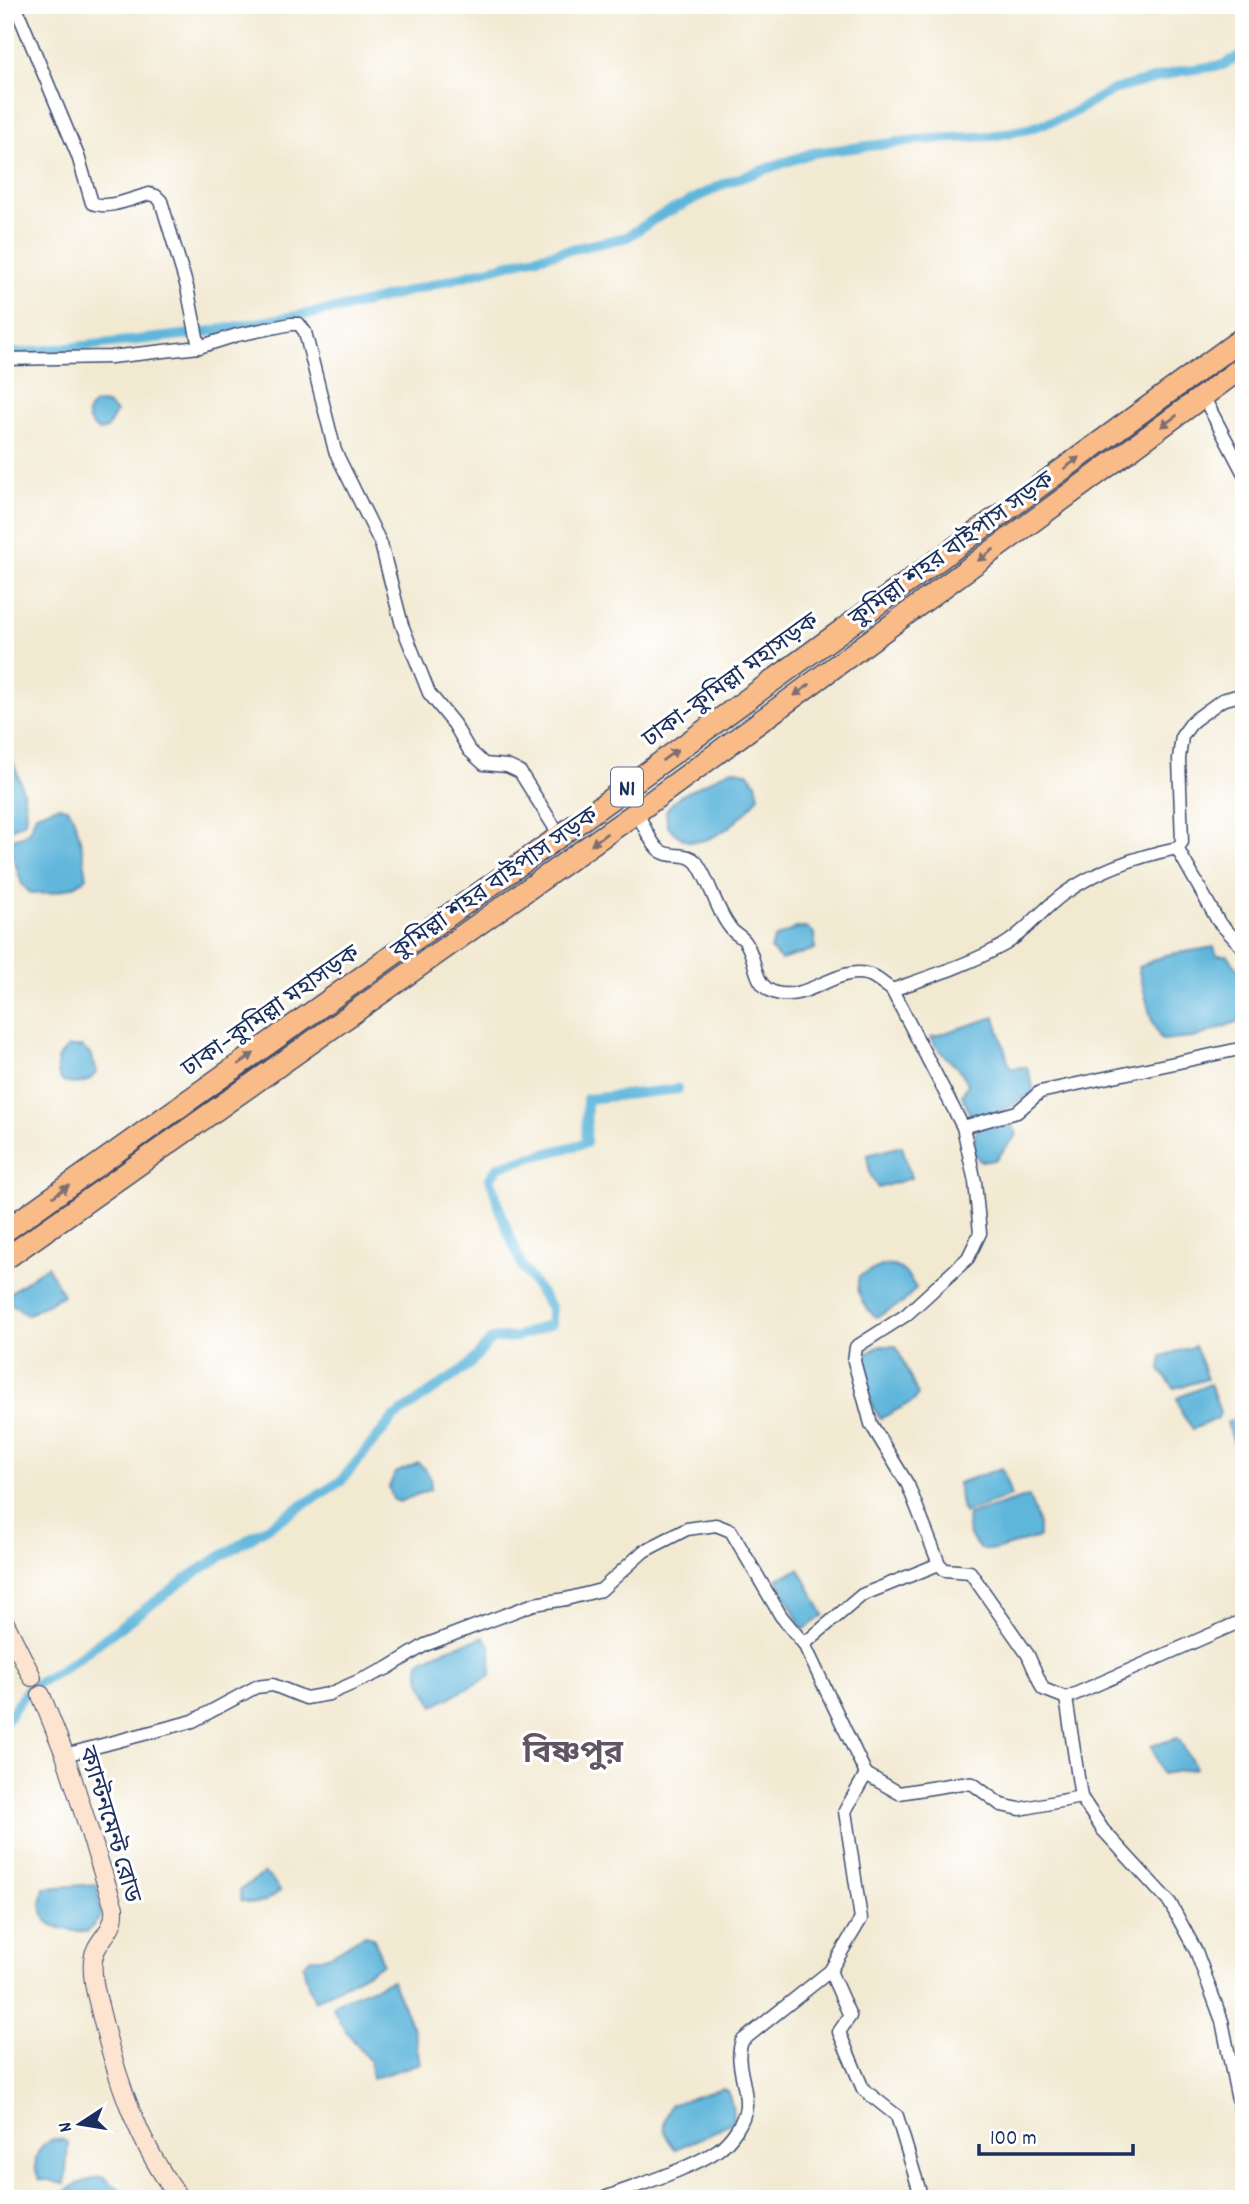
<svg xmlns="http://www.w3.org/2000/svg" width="1249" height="2204" font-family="Dekko,'Noto Sans Bengali',sans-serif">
<rect width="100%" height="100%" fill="#fff"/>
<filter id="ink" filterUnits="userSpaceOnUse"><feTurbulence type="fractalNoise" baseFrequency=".0143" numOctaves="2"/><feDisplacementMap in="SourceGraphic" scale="14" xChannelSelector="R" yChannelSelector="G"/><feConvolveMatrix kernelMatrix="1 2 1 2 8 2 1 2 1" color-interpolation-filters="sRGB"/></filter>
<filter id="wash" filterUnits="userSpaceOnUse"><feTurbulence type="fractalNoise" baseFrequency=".00686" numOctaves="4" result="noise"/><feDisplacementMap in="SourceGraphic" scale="28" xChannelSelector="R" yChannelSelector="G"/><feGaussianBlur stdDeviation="1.57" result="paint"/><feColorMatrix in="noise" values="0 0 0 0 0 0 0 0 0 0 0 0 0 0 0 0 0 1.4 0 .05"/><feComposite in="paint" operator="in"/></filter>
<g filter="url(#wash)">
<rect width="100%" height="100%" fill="#f2e9d1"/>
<!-- water -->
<g fill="#5eb6db" stroke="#3c729c" stroke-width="2">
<path d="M 100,403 L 107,404 L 116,412 L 107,429 L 100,431 C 85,424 82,406 100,403 Z"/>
<path d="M 5,744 C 15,767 29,796 25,822 L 5,832 Z"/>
<path d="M 732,769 L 749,773 L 756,783 L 759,796 C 746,815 714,846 688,841 C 679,838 673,832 667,825 L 666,810 L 678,797 Z"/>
<path d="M 59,806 L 69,809 C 80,829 83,854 87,877 C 76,889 45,897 29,892 L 22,884 L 10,848 L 14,838 C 30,837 31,826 36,814 Z"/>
<polygon points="796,928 808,928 814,934 815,949 781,960 770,949 775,938"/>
<polygon points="1214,947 1217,955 1227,955 1244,977 1244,1019 1194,1038 1161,1040 1151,1018 1138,967 1166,955"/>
<path d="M 995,1017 L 1010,1068 L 1027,1067 L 1034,1091 C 1012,1107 999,1113 972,1119 L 962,1095 L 968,1084 C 961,1064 942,1060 931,1037 Z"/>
<path d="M 68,1047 L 82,1047 L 90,1054 L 97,1071 C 89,1084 77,1086 63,1082 L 58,1074 L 57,1059 Z"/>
<path d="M 1011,1122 L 1017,1135 C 1013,1140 1008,1144 1005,1148 C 995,1161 998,1161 980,1161 L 973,1152 L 975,1135 L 978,1128 Z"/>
<polygon points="902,1146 911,1178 878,1188 870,1174 867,1155"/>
<path d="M 884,1265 C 902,1265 907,1274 916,1288 L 903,1303 L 876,1317 C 863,1307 855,1292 859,1276 Z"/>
<polygon points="47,1266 63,1295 27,1315 14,1306 6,1296"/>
<path d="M 880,1346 L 896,1346 L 918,1395 L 914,1401 L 880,1419 C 872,1403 852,1371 866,1355 C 869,1351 876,1348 880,1346 Z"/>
<polygon points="1195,1346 1207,1379 1174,1388 1160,1370 1162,1356"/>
<polygon points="1210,1384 1220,1412 1218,1418 1193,1429 1182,1414 1177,1398"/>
<polygon points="1244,1413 1244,1454 1239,1456 1227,1423"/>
<path d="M 418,1463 C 428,1469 431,1478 431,1489 L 399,1502 L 393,1499 L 389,1487 L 395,1473 Z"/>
<polygon points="1002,1468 1011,1496 964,1513 960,1499 958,1483"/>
<path d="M 1029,1496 L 1039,1525 L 1039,1537 L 995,1550 L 980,1549 C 971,1539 965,1529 968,1515 Z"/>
<polygon points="799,1569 824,1615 803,1630 777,1579"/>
<path d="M 484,1637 L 490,1645 L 491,1676 L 434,1706 C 426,1694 417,1677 419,1662 L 441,1651 Z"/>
<polygon points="1178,1738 1196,1768 1162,1774 1151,1746"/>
<path d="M 264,1873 L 272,1880 L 280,1890 C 267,1903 258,1906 241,1900 L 240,1890 Z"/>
<path d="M 97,1884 L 101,1917 L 87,1932 C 56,1929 33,1926 44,1888 Z"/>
<path d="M 366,1935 L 374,1939 L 383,1964 L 315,2001 L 308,1985 L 303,1965 L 311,1958 C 334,1960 345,1943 366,1935 Z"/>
<polygon points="392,1980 414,2031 420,2063 372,2079 370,2062 340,2023 333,2007 339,2001"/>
<path d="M 722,2088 L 728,2092 L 732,2105 L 733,2121 L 706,2136 L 675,2149 C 661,2131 661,2126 670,2105 Z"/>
<path d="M 54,2139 L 64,2140 L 68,2143 L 65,2184 L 39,2179 C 31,2162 37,2144 54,2139 Z"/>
<polygon points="102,2176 131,2199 60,2199 59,2195 77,2184"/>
</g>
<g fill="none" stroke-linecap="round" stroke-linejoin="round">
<!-- canal -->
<g stroke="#5eb6db" stroke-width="10">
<polyline points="206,332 353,306 524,260 627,237 656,218 726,183 812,153 917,140 991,136 1028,129 1067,116 1113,90 1181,71 1223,65 1244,53"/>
<polyline points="5,352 22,353 191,334"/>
<polyline points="5,1722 28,1689 64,1668 193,1574 341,1481 393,1418 468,1366 492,1339 516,1337 551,1324 551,1308 522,1266 502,1216 490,1178 499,1166 586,1143 587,1099 678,1089"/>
</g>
</g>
</g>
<g filter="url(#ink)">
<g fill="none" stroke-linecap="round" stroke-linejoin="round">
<defs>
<g id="street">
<polyline points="199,347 237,335 291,324 299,324 305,332 335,451 381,544 402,625 429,693 454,724 469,750 484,764 507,766 520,772 560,836"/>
<path d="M 5,359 L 111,357 L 199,347 L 187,287 L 161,201 L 156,196 L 149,194 C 133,198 108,210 92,203 L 78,156 L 15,5"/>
<polyline points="1203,396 1244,474"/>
<path d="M 637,812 C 643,824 649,840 658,849 C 669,860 687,850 697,863 C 711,883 716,911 732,930 C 735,934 741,936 744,940 C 758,957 751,986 776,993 C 808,1002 839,964 870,975 C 877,978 885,985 892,990 L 963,1127 L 975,1182 L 980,1233 L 968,1258 L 906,1315 L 856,1347 L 854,1361 L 871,1424 L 908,1485 L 939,1564 L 945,1570 L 970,1572 L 1028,1655 L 1043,1689 L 1066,1698 L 1244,1620"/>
<polyline points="1177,848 1218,921 1244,949"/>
<path d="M 892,990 C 929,977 967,965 1002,946 C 1027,932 1044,906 1068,891 C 1100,869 1140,856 1177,848 L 1182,842 L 1179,759 L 1182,736 L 1193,721 L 1222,700 L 1244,694"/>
<polyline points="963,1127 1017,1112 1040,1092 1244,1048"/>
<polyline points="804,1644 862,1595 939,1564"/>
<polyline points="1066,1698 1081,1797 1103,1830 1170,1903 1196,1951 1222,2021 1244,2130"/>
<path d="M 65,1755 L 193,1721 L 256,1687 L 273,1685 L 306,1698 L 329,1694 L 388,1668 L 425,1645 L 534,1604 L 566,1599 L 601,1590 L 644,1551 L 687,1529 L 716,1525 L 731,1531 L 781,1616 L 804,1644 L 866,1774 L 845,1811 L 861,1919 L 830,1971 L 742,2041 C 734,2062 747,2084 746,2105 C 745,2122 730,2141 718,2150 C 691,2169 634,2186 602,2199"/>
<polyline points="866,1774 899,1793 962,1783 973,1784 1001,1805 1020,1809 1081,1797"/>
<polyline points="830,1971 850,2016 839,2032 863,2089 897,2116 922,2199"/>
</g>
<g id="secondary">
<polyline points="5,1623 32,1677"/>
<path d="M 41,1695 L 65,1755 L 114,1908 C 116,1933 95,1939 93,1960 C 91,1980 98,2000 102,2018 C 118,2083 139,2145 180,2199"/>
</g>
<g id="highway">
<polyline points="5,1231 560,836 1244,337"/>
<polyline points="5,1259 637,812 1244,366"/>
</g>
</defs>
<!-- street casing -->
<use href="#street" stroke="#3b4b6f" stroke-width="15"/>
<!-- secondary casing -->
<use href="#secondary" stroke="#3b4b6f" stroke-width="20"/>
<!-- highway casing -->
<use href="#highway" stroke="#3b4b6f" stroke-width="24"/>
<!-- street -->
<use href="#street" stroke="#fff" stroke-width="12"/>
<!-- secondary -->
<use href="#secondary" stroke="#fde4d0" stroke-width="18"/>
<!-- highway -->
<use href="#highway" stroke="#f9bc89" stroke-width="21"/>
</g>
<!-- one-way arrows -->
<defs><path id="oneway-solid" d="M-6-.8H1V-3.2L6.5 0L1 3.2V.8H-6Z" transform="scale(1.75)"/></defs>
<g fill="#7f6e71">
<use href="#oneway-solid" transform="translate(1169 421) rotate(144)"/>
<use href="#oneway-solid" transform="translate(1072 463) rotate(-36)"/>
<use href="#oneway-solid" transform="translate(986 555) rotate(144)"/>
<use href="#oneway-solid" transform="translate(802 690) rotate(144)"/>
<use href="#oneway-solid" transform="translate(670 755) rotate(-36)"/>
<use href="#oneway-solid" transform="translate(599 839) rotate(144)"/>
<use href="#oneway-solid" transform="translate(246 1059) rotate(-35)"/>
<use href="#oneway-solid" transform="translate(61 1191) rotate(-35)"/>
</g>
</g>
<g text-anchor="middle" stroke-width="6" stroke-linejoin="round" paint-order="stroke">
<!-- shield labels -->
<rect fill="#fff" stroke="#5f6d8e" stroke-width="2" x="611" y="767.5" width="32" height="39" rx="5"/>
<g font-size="23" font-weight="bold" fill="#1b2f5e">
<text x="627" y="795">N1</text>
</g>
<!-- street labels -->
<g font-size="24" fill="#1b2f5e" stroke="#fff">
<text transform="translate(951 548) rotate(-36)" y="8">কুমিল্লা শহর বাইপাস সড়ক</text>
<text transform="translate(730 679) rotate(-36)" y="8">ঢাকা–কুমিল্লা মহাসড়ক</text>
<text transform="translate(494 882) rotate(-35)" y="8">কুমিল্লা শহর বাইপাস সড়ক</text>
<text transform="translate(270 1010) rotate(-35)" y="8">ঢাকা–কুমিল্লা মহাসড়ক</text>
<text transform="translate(111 1824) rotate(73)" y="8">ক্যান্টনমেন্ট রোড</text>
</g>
<!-- district labels -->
<g font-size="32" font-weight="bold" fill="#615564" stroke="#fff">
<text x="573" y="1762">বিষ্ণপুর</text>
</g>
</g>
<!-- margin -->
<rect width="1249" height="2204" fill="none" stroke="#fff" stroke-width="28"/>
<!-- north arrow -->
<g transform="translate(80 2124) rotate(258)" stroke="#ffffff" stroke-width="5" paint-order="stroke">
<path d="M0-5L12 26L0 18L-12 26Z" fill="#1b2f5e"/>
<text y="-10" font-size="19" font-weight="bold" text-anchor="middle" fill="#1b2f5e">N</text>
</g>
<!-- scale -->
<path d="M979 2144v10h154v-10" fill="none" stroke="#1b2f5e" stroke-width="3.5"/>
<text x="990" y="2144" font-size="21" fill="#1b2f5e" stroke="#ffffff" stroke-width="5" paint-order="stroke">100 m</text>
</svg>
